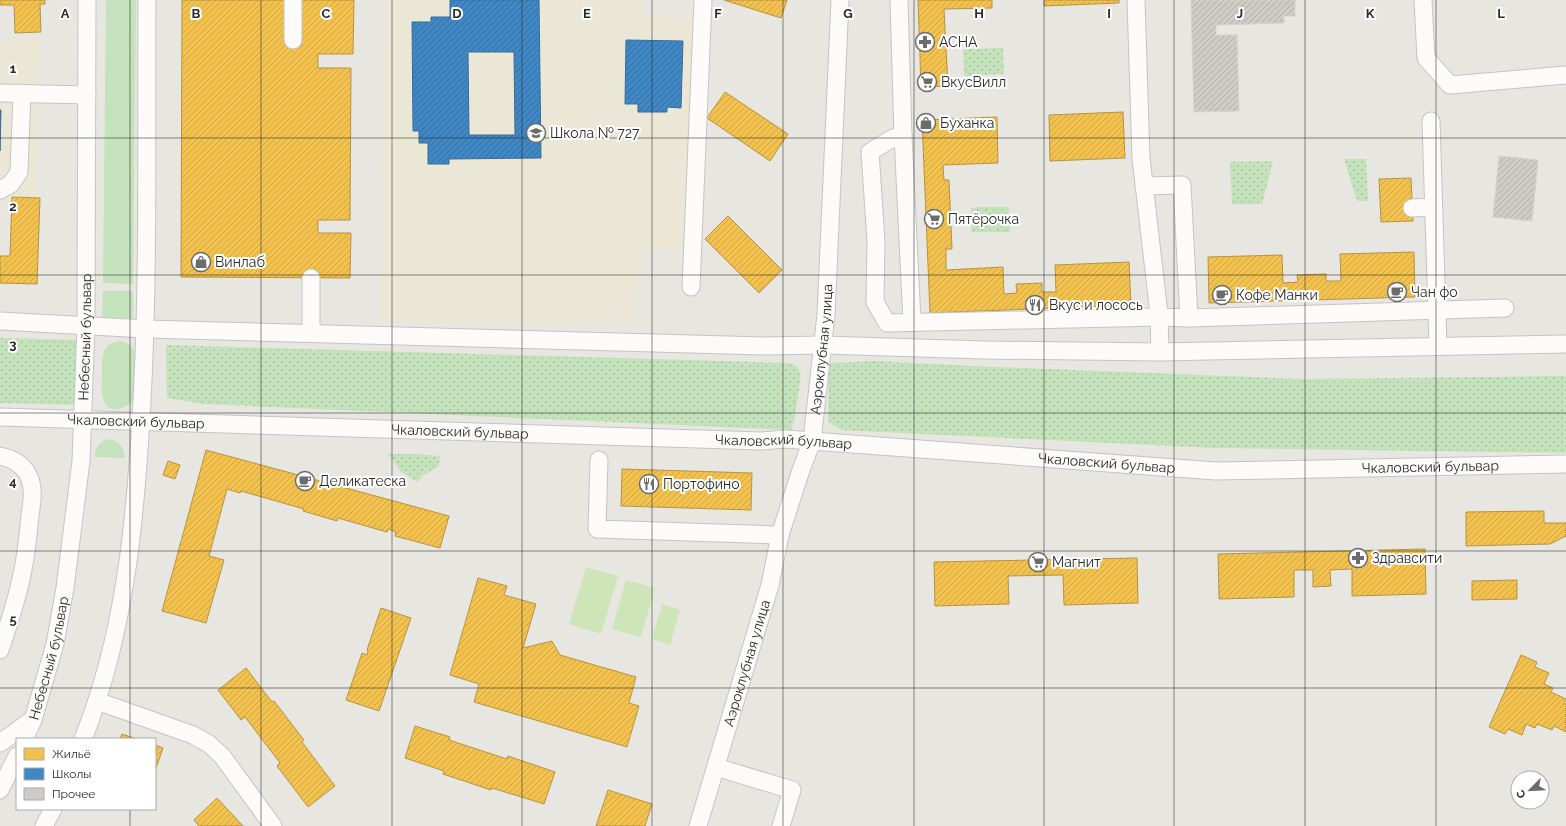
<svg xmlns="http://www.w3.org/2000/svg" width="1566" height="826" font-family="Raleway,sans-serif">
<defs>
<pattern id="park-dots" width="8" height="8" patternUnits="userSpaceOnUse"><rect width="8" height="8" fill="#c4e2bb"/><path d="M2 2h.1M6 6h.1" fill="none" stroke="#a9c2a1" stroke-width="1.8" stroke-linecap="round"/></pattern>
<pattern id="homes-hatch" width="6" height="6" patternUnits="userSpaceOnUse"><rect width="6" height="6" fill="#f2c14e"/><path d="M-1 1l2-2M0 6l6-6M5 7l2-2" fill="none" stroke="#d0a644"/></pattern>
<pattern id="schools-hatch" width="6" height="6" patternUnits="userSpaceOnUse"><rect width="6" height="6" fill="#3f88c5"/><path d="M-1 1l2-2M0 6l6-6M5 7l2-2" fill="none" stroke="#356fa0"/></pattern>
<pattern id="building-hatch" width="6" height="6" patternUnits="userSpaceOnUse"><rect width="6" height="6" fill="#cdccc7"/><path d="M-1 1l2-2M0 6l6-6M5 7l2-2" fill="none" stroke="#b0afab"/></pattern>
</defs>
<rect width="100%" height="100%" fill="#e8e6e0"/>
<!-- education -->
<g fill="#eae7d6">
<polygon points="386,0 644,0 645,16 693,18 683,251 643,248 634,320 623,322 621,317 609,318 607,322 590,322 556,326 380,320"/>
<polygon points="13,38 42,38 37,198 0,197 0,40 11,40"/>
</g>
<!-- grass -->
<g fill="#c4e2bb">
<polygon points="106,0 136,0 133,284 103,283"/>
<polygon points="103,291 133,291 133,318 102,318"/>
<path d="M 119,341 C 127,342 133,345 135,354 C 137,366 135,386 135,399 C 125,409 108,417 103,398 C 101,390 102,381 102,373 C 102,366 101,355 106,348 C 109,344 114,342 119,341 Z"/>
<path d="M 108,439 C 120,441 123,447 125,458 L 95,457 C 95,447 99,442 108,439 Z"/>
</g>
<!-- park -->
<g fill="url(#park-dots)">
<polygon points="1003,48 1004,74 964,76 963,49"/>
<polygon points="1344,159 1366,159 1368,201 1357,201"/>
<polygon points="1273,161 1262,204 1232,204 1230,162"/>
<polygon points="977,207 1009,207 1010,232 971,232 971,208"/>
<polygon points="0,338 80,340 78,405 0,403"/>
<path d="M 166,345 L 791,363 C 795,365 799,367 800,372 C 802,379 794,421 792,430 L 203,404 L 167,398 Z"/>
<polygon points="875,361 972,366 1303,379 1566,376 1566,453 1213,448 841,430 828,421 829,363"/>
<polygon points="388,454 415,454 440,456 439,466 424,475 417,482 401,472"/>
</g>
<!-- pitch -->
<g fill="#cde5b9">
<polygon points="586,567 618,576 601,634 569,624"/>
<polygon points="626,580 655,588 641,637 612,629"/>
<polygon points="662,604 680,610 670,645 652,639"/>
</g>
<!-- homes -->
<g fill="url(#homes-hatch)" stroke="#b69443">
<polygon points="0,0 45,0 45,4 40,4 41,32 15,33 14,5 0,5"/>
<polygon points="182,0 354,0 353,54 318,54 318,68 351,68 350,220 318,220 318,233 351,233 350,278 181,277"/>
<polygon points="724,0 787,0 781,18"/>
<polygon points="918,0 992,0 992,8 944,9 948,86 921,87"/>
<polygon points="1044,0 1119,0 1119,3 1044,6"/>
<polygon points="725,92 788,134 770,161 707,118"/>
<polygon points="1123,112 1125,158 1050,161 1049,115"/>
<polygon points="997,117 998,163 943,165 944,180 949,180 952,249 946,249 946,270 1003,267 1004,294 1017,293 1016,284 1042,283 1042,292 1056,292 1055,265 1129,262 1131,305 930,313 922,120"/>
<polygon points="1411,178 1413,221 1381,222 1379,179"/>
<polygon points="12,197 40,198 37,284 0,283 0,256 10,256"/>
<polygon points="728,216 782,270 759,293 705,239"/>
<polygon points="1414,252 1415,297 1209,303 1208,257 1282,255 1283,283 1298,282 1297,275 1326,274 1326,281 1341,281 1340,254"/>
<polygon points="206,450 449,516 440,548 395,536 396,532 388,529 387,532 338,518 337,521 303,511 304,509 241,491 240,493 227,489 209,556 224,560 206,623 162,611"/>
<polygon points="168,461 180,465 175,479 163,475"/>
<polygon points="622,469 752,473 751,510 621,506"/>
<polygon points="1544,511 1544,523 1566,523 1566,536 1550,544 1466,546 1466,512"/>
<polygon points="1425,549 1426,594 1352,596 1352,569 1330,570 1331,586 1313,587 1313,570 1294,570 1294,597 1219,599 1218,554"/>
<polygon points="1137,558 1138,603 1064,605 1063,575 1008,576 1009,604 935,606 934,562"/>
<polygon points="478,578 507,586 504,595 536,604 523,648 552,641 560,655 636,677 629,703 639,706 627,747 474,702 479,684 450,675"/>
<polygon points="1517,580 1517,599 1472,600 1472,581"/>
<polygon points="381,608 411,618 379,711 346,700 362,653 367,655 368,651 367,650"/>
<polygon points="1521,655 1537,662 1535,667 1549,673 1544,684 1553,688 1551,692 1566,699 1564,703 1566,704 1566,732 1554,726 1552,730 1537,724 1535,728 1526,724 1522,735 1508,729 1505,734 1489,727"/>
<polygon points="246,668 272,702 274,701 304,740 302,742 335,786 308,807 277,766 280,763 245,717 241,720 218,690"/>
<polygon points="415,726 450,737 449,740 507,759 508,756 555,772 544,804 492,788 491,790 443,774 444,771 405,758"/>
<polygon points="122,734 137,739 120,739"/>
<polygon points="155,745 163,748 155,771"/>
<polygon points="608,790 652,804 645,826 596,826"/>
<polygon points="217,798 243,826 244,826 199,826 194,820"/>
</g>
<!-- schools -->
<g fill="url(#schools-hatch)" stroke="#396c96" fill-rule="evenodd">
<path d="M 450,0 L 539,0 L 541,158 L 449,159 L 449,164 L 428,164 L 428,143 L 419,143 L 419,131 L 413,131 L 412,22 L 431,22 L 431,17 L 450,17 ZM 468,52 L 514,52 L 515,135 L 469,135 Z"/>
<polygon points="626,40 683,41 681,108 667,107 667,112 638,112 638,104 625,104"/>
<polygon points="0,110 1,110 0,151"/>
</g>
<!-- building -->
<g fill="url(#building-hatch)" stroke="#d3d2cc">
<polygon points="1191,0 1295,0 1295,16 1284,16 1284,23 1216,25 1216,35 1237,35 1239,111 1194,112"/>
<polygon points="1499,156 1538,160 1532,221 1493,217"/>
</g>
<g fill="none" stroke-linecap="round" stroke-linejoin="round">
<defs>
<g id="minor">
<polyline points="899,0 903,136 912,322"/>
<polyline points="1136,0 1141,158 1159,314 1160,352"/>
<polyline points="1423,0 1426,58 1450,85 1566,75"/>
<polyline points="293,40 293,0"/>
<polyline points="0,93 87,95"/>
<polyline points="1431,121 1438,346"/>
<polyline points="903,136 893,138 870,152 876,241 875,302 887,323 1159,317 1189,318 1505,308"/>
<polyline points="1144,186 1182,185 1189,318"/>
<polyline points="0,190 11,184 19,172 22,93"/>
<polyline points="1412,208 1433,207"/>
<polyline points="691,287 703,0"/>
<polyline points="0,321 146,329 764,346 823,345 984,350 1160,352 1566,344"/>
<polyline points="311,333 311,278"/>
<path id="s1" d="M 0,417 L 761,441 L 785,439 L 1216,471 L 1566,464"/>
<path d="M 0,456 C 11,458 21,463 27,473 C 35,486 32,502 30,515 C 28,537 26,558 21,579 C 16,603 8,626 0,650"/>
<polyline points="599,460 597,529 780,535"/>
<polyline points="97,701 193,735 209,744 222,756 273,826"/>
<path id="s2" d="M 24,739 L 33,720 L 55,644 L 65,588 L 81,461 L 86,326 L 87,0"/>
<path d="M 83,739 C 126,632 136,515 142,401 C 149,268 146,134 147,0"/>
<polyline points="0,743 32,720"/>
<polyline points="716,767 792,790 781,826"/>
<polyline points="0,790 17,756"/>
<polyline points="44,826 53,809"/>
<path id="s3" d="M 698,826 L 770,585 L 780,535 L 801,470 L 812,441 L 826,315 L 840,0"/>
</g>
</defs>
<!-- minor casing -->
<use href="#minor" stroke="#c5c4c5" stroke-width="19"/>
<!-- minor -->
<use href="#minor" stroke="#fcfbfa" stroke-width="17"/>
</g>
<!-- grid -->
<path fill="none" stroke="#2a2a2a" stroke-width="1" stroke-opacity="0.55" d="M 130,0 L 130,739M 261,0 L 261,826M 392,0 L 392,826M 522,0 L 522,826M 652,0 L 652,826M 783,0 L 783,826M 914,0 L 914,826M 1044,0 L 1044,826M 1174,0 L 1174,826M 1305,0 L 1305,826M 1436,0 L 1436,826M 0,138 L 1566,138M 0,275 L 1566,275M 0,413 L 1566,413M 0,551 L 1566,551M 0,688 L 1566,688M 130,809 L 130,826"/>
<!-- icons -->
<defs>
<symbol id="pharmacy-ring" viewBox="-11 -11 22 22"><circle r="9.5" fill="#fff" stroke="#6c6c6a" stroke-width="1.5"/><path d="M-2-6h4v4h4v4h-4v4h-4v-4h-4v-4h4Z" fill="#6c6c6a"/></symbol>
<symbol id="supermarket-ring" viewBox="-11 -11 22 22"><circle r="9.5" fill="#fff" stroke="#6c6c6a" stroke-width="1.5"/><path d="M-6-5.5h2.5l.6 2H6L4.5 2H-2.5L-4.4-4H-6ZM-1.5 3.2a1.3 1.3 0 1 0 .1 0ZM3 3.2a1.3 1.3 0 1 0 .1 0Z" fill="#6c6c6a"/></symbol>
<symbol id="shop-ring" viewBox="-11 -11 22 22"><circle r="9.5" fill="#fff" stroke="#6c6c6a" stroke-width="1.5"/><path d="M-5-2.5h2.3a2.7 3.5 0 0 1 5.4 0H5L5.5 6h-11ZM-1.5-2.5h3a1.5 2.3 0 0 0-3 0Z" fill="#6c6c6a"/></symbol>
<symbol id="school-ring" viewBox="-11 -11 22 22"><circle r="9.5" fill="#fff" stroke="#6c6c6a" stroke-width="1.5"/><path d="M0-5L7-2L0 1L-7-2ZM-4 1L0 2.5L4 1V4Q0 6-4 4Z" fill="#6c6c6a"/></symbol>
<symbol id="cafe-ring" viewBox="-11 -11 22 22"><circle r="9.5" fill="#fff" stroke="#6c6c6a" stroke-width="1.5"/><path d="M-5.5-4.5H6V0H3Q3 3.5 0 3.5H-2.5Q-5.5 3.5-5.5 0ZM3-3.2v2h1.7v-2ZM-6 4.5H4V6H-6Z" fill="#6c6c6a"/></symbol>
<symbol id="restaurant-ring" viewBox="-11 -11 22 22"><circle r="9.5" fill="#fff" stroke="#6c6c6a" stroke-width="1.5"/><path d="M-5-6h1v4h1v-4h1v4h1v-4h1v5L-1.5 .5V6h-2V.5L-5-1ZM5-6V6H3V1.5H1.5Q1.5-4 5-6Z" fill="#6c6c6a"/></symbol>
</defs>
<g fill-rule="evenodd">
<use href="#pharmacy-ring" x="914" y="31" width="22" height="22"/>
<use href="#supermarket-ring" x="916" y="71" width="22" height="22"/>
<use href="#shop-ring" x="915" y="112" width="22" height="22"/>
<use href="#school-ring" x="525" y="122" width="22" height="22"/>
<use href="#supermarket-ring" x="923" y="208" width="22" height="22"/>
<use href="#shop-ring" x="190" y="251" width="22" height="22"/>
<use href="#cafe-ring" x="1386" y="281" width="22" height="22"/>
<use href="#cafe-ring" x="1211" y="284" width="22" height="22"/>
<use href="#restaurant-ring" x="1024" y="294" width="22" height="22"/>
<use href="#cafe-ring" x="294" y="470" width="22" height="22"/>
<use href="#restaurant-ring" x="638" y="473" width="22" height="22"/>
<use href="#pharmacy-ring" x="1347" y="547" width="22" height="22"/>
<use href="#supermarket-ring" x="1027" y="551" width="22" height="22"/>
</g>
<g text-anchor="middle" stroke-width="4" stroke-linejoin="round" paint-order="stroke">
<!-- poi labels -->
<g font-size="14" fill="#2a2a2a" stroke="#fff" text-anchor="start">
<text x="939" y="47">АСНА</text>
<text x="941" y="87">ВкусВилл</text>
<text x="940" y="128">Буханка</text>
<text x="550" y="138">Школа № 727</text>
<text x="948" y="224">Пятёрочка</text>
<text x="215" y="267">Винлаб</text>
<text x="1411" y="297">Чан фо</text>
<text x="1236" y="300">Кофе Манки</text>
<text x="1049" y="310">Вкус и лосось</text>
<text x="319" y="486">Деликатеска</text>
<text x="663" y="489">Портофино</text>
<text x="1372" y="563">Здравсити</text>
<text x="1052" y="567">Магнит</text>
</g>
<!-- street labels -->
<g font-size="14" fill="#2a2a2a" stroke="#fff">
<text dy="5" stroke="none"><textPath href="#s2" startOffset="409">Небесный бульвар</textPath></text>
<text dy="5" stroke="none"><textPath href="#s3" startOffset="494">Аэроклубная улица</textPath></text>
<text dy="5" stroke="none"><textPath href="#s1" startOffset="136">Чкаловский бульвар</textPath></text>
<text dy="5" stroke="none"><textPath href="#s1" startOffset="460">Чкаловский бульвар</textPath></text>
<text dy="5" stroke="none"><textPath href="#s1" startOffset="784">Чкаловский бульвар</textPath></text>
<text dy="5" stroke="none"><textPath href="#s1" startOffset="1108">Чкаловский бульвар</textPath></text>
<text dy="5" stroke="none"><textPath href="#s1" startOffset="1432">Чкаловский бульвар</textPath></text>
<text dy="5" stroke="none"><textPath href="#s2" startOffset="85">Небесный бульвар</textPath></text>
<text dy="5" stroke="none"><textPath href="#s3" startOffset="170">Аэроклубная улица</textPath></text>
</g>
</g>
<g font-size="13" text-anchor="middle" font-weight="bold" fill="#2a2a2a" stroke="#fff" stroke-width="4" stroke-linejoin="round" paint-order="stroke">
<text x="65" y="18">A</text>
<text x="196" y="18">B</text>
<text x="326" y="18">C</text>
<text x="457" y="18">D</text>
<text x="587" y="18">E</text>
<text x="718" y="18">F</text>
<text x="848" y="18">G</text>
<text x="979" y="18">H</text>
<text x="1109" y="18">I</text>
<text x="1240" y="18">J</text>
<text x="1370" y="18">K</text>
<text x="1501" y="18">L</text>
<text x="13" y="73">1</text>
<text x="13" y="211">2</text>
<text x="13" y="349">3</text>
<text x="13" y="486">4</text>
<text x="13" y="624">5</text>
</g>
<!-- legend -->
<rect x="16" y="738" width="140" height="72" fill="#ffffff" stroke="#aaaaaa"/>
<rect x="24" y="748" width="20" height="12" fill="#f2c14e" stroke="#aaaaaa"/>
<text x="52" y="758" font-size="12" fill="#2a2a2a">Жильё</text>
<rect x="24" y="768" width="20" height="12" fill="#3f88c5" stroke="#aaaaaa"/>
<text x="52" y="778" font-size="12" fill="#2a2a2a">Школы</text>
<rect x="24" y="788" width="20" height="12" fill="#cdccc7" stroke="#aaaaaa"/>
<text x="52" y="798" font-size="12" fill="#2a2a2a">Прочее</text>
<!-- north arrow -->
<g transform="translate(1530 790) rotate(246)"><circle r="19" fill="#ffffff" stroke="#aaaaaa"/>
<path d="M0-3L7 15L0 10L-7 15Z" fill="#6c6c6a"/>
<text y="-6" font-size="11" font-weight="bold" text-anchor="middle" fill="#2a2a2a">С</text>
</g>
</svg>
